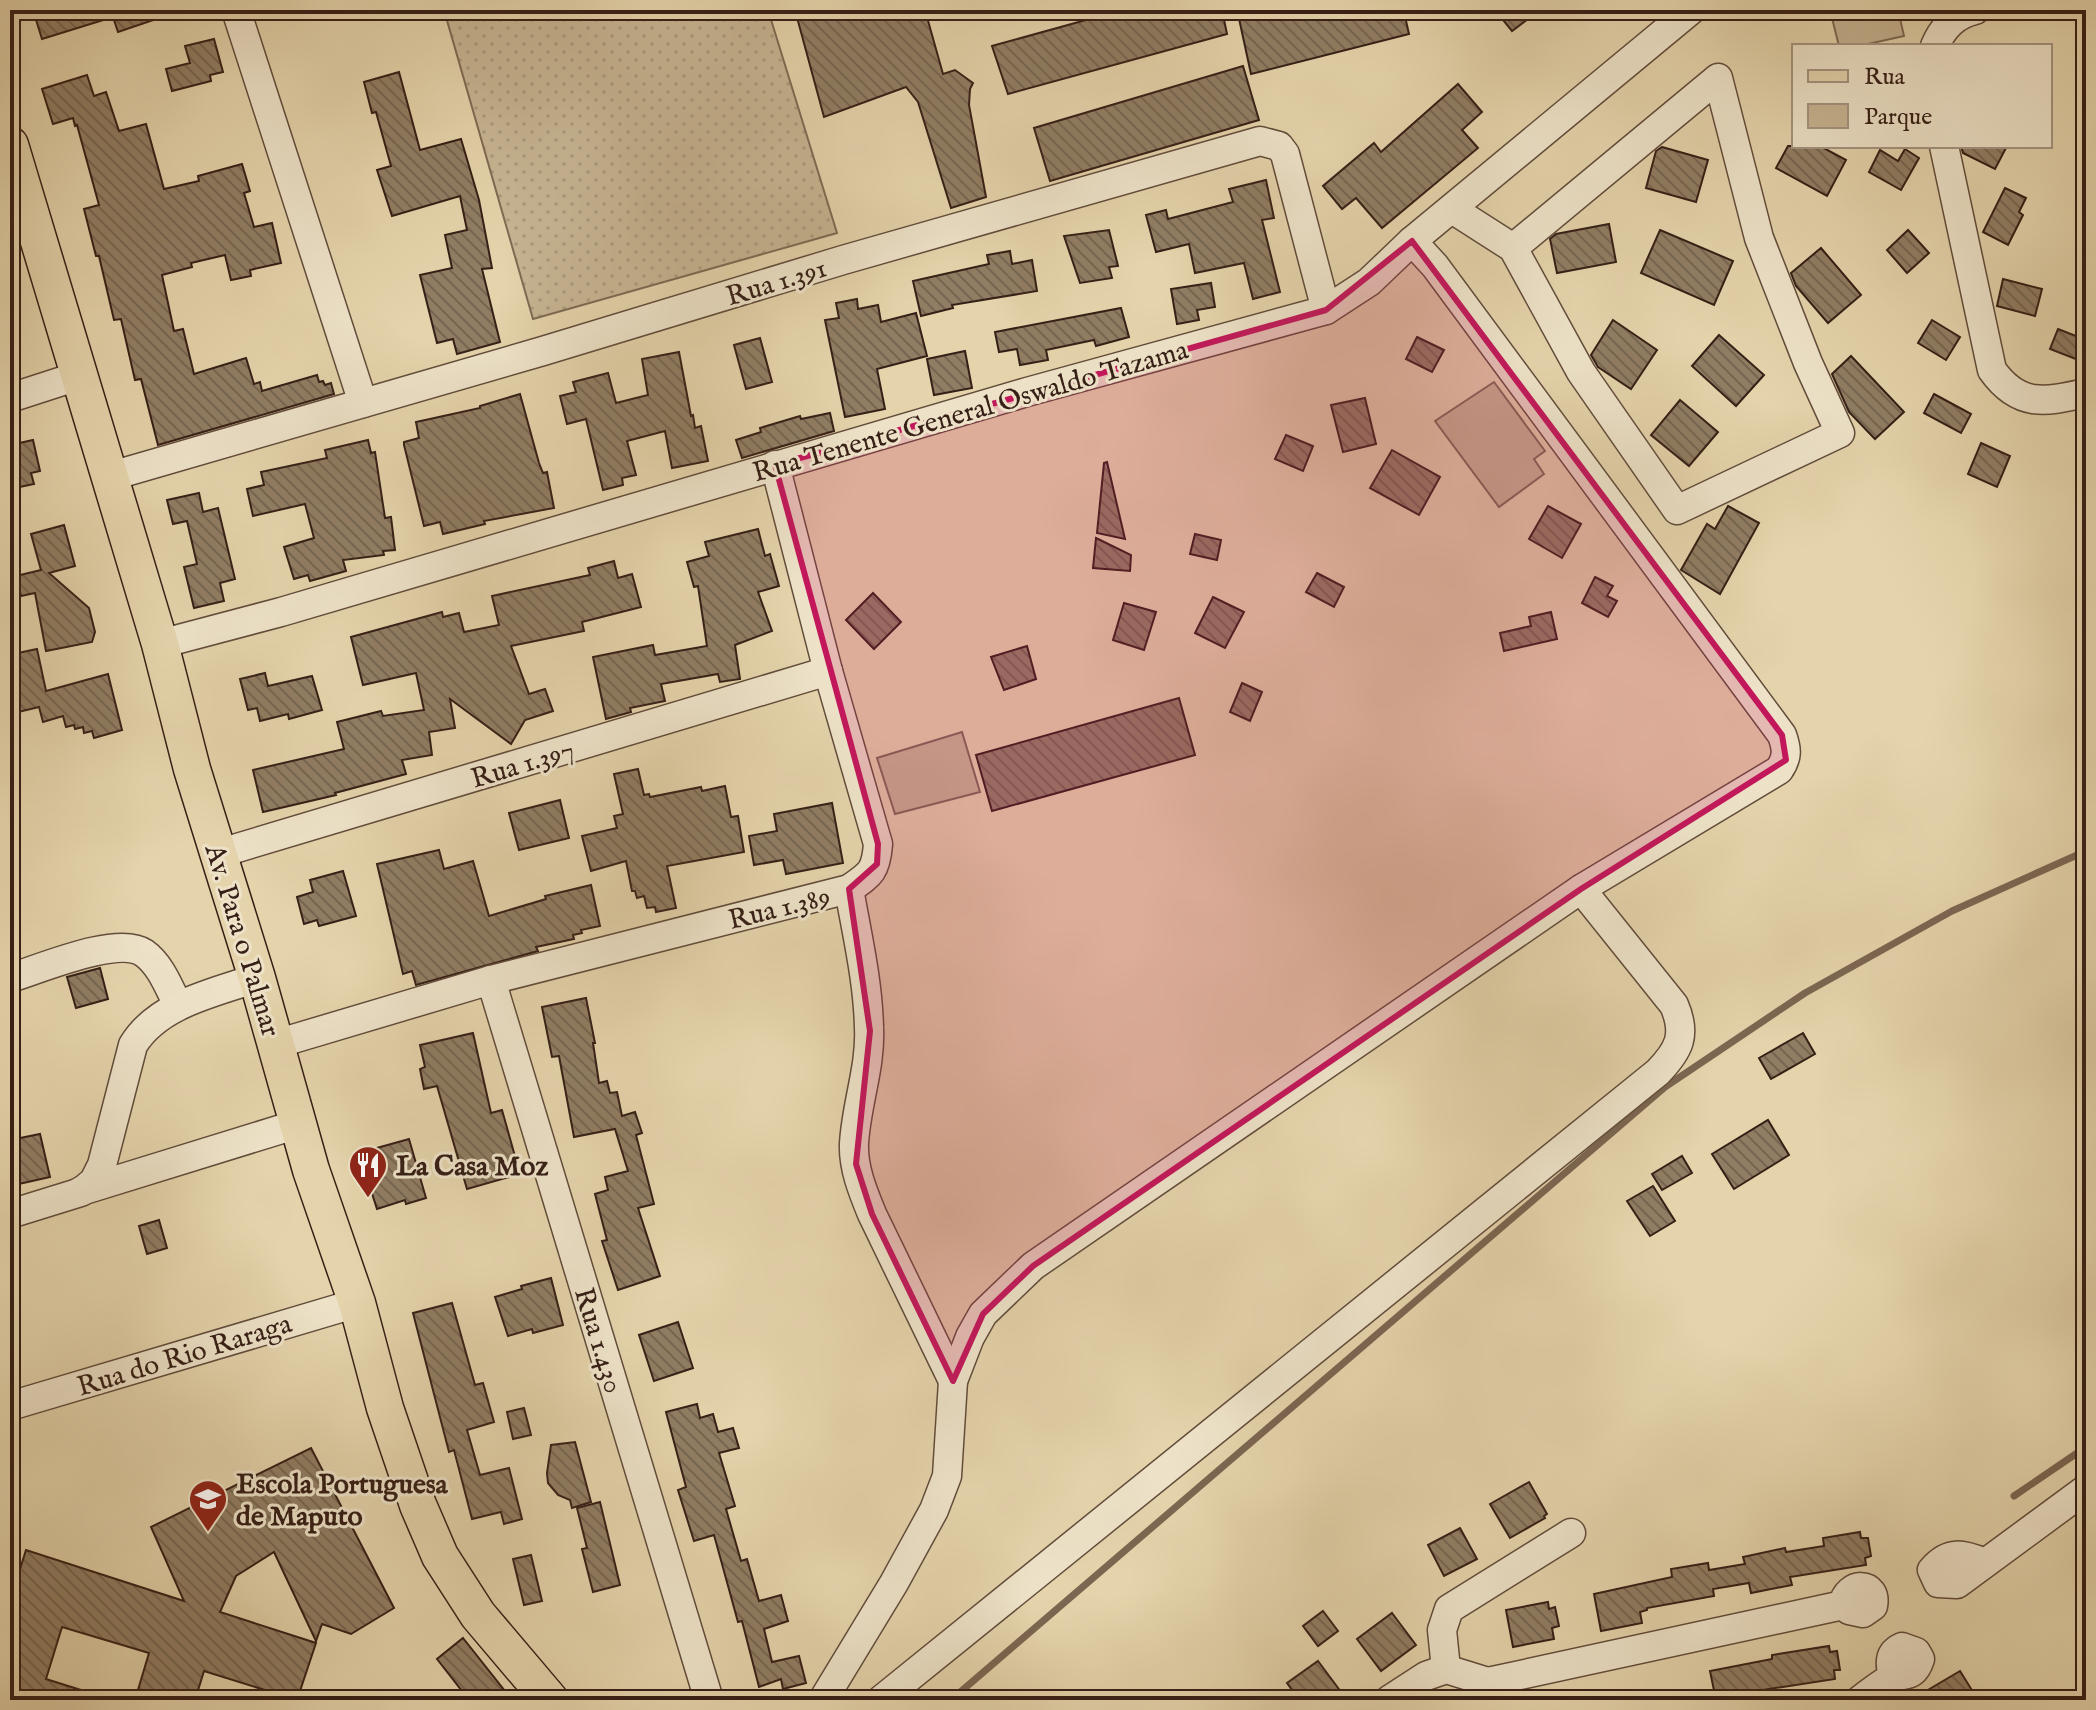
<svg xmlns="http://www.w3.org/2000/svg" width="2096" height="1710" font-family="'IM FELL English',serif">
<defs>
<pattern id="grass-dots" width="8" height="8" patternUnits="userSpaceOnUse" patternTransform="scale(2)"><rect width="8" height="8" fill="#c6b492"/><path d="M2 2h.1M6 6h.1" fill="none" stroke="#ab9a7d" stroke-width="1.8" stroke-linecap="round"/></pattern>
<pattern id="building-back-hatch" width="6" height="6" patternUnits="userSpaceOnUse" patternTransform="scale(2)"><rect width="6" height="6" fill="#907d63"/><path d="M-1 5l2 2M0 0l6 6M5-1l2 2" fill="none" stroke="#766651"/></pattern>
</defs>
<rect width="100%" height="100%" fill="#e4d3ab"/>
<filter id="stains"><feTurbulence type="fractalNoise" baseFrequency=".0025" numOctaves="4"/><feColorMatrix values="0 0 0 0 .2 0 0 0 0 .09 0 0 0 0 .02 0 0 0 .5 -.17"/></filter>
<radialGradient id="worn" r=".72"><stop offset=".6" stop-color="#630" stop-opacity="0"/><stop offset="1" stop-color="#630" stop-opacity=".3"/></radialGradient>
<!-- grass -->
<polygon fill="url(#grass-dots)" stroke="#7e6a54" stroke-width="2" points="444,10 768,10 837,233 533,319"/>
<!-- park -->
<g fill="#c6b492" stroke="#7e6a54" stroke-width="2">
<polygon points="1830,10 1898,10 1904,36 1859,46 1839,46"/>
<polygon points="1494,382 1545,451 1534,459 1544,474 1499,507 1435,421"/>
<polygon points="962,732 980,792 895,814 877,758"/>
</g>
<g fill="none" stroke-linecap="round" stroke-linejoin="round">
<!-- stream -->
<g stroke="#7b6651" stroke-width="7">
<polyline points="2014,1496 2086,1447"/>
<polyline points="951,1700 1665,1087 1805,993 1952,911 2086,851"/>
</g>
</g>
<!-- building -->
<g fill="url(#building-back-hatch)" stroke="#361f16" stroke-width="2">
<polygon points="33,10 174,10 174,13 118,32 113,17 42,39"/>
<polygon points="795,10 925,10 943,74 955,70 973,83 970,89 969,105 986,197 951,208 918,102 906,87 824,117"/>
<polygon points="1122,10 1222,10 1227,34 1008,94 992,46"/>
<polygon points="1253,10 1389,10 1390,16 1404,12 1409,34 1251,74 1238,14"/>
<polygon points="1495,10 1540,10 1512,31"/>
<polygon points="214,39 223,72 210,75 211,81 172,91 166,69 190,63 185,46"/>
<polygon points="1243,66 1259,120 1050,181 1034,128"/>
<polygon points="399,72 420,150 461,139 479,200 492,268 482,269 500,342 457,354 453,339 437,343 420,275 452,268 445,235 467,230 460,196 392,216 377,170 391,166 376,112 372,113 364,82"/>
<polygon points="87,75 94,96 106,92 119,131 146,124 164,189 199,181 198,176 242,164 250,191 244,193 254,227 272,223 281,263 250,270 251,276 231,280 225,255 191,263 192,267 162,275 174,331 183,329 194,374 246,358 254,384 260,382 262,391 317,375 319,382 323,381 325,385 331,383 334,394 158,445 141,379 135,380 121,319 114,320 99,256 96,256 84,209 99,205 77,125 75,126 73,118 53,124 42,89"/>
<polygon points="1458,84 1482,112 1462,130 1478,148 1382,228 1356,198 1342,209 1323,186 1374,143 1381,152"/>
<polygon points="1788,146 1820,146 1846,160 1827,196 1776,168"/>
<polygon points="1961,146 2007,146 1995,169 1963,153"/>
<polygon points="1662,147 1708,160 1696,202 1646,188 1656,151"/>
<polygon points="1905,149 1919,158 1901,190 1869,172 1880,150 1898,161"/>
<polygon points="1266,180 1274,218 1262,220 1280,292 1253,299 1244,263 1195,273 1189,244 1156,252 1146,215 1166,210 1168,219 1233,202 1229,189"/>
<polygon points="2005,188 2026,198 2019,212 2023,215 2008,245 1983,232"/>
<polygon points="1609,224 1616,262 1557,273 1550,239 1556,234"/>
<polygon points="1109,230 1118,266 1109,267 1112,278 1080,283 1064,236"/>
<polygon points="1660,230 1733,261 1714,305 1641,273"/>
<polygon points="1908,230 1929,253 1907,273 1887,250"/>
<polygon points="1821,248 1861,295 1828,323 1796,286 1791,273"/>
<polygon points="1010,251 1012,264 1032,260 1037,291 952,305 953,308 921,316 913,281 989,264 987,255"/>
<polygon points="2003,279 2042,289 2035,316 1997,306"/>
<polygon points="1211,283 1215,307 1197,310 1199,320 1177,324 1171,289"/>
<polygon points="857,299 858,309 878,305 881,322 916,313 927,356 877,369 885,409 845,417 825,320 839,318 836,303"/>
<polygon points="1121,308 1129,337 1096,346 1094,340 1046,350 1048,360 1020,365 1017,349 999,352 995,332"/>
<polygon points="1613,320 1657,350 1631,389 1598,367 1591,355"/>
<polygon points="1932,320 1960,337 1946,360 1918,343"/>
<polygon points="2058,329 2086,340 2086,363 2050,349"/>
<polygon points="1719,335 1764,375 1736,406 1692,366"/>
<polygon points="1417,337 1444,350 1432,372 1406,359"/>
<polygon points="760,338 772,382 746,389 734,345"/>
<polygon points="965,351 972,388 934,395 927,359"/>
<polygon points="679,352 691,416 693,415 695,428 701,426 708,461 672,468 665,431 627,441 636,475 622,478 623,485 603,490 586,419 567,424 560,396 576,392 573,382 608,373 616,403 648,395 642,359"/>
<polygon points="1851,356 1904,412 1875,439 1849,412 1832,374"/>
<polygon points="520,394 539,463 543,473 547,472 554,508 484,521 485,524 443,534 440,522 424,526 404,445 404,442 419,438 416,422 480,408 480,406"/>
<polygon points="1934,394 1971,414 1961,433 1924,413"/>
<polygon points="1365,398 1376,444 1343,452 1331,405"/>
<polygon points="1680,400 1718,432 1689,466 1651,435"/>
<polygon points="830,413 834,431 742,458 736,440 761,432 760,428 800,416 801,419"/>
<polygon points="1286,435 1313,446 1303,471 1275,459"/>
<polygon points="33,440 40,471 31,473 34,484 10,489 10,445"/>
<polygon points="368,440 371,453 375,452 385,518 391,517 395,550 383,551 384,555 343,560 346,571 310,581 308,575 294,579 284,547 314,538 305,504 253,516 247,489 264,485 261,472 327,458 325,450"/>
<polygon points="1981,443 2010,456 1997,487 1968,474"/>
<polygon points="1392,450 1440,477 1419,515 1370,488"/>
<polygon points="1107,462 1125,539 1097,533 1104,463"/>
<polygon points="199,493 203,512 218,508 235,579 220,583 224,601 194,608 184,567 197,564 187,521 173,524 167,500"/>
<polygon points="1548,506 1581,524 1562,558 1529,539"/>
<polygon points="1728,506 1759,523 1720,594 1681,570 1707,524 1715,529"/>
<polygon points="64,525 75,566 49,573 89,608 95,632 92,642 46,651 35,593 21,596 16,576 41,570 31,534"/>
<polygon points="758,529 765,556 770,554 779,586 758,592 772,631 735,645 740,679 720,682 718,674 661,684 665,701 630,708 631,712 606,719 593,657 653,645 655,655 707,646 698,586 694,587 687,562 709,556 705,542"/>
<polygon points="1195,534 1221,540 1217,560 1190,554"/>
<polygon points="1096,538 1131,555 1130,571 1093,568"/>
<polygon points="614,561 618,578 632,574 641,607 582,622 584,631 511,646 529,694 545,689 553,711 525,720 511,744 450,699 455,728 429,732 432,755 402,760 406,774 335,793 336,795 263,812 253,770 344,749 337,722 381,711 383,716 424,710 416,673 363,685 351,637 442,612 443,617 459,613 464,632 499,625 492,596 590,575 588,568"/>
<polygon points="1317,573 1344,587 1334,607 1306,592"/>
<polygon points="1595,577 1613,586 1607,596 1617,601 1608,617 1582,603"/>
<polygon points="873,593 901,622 874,649 846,620"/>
<polygon points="1213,597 1244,612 1225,648 1195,633"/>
<polygon points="1124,603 1156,612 1144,650 1113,640"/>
<polygon points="1551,612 1557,639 1504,651 1500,633 1531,626 1529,617"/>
<polygon points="1027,646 1036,679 1004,690 991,657"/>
<polygon points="37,649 46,691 108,674 122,730 94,738 92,731 84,733 83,727 75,729 74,725 66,727 63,716 43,722 39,707 10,714 10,662 14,661 13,654"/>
<polygon points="265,673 268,686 312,676 322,710 289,719 288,714 260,721 257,708 248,710 240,679"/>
<polygon points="1242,683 1262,692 1250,721 1230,712"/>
<polygon points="1179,698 1195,755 992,811 976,755"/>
<polygon points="638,769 644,795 649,794 650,797 701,787 702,791 725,786 731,817 738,816 744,852 667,866 676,908 656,912 655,907 647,908 644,896 637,898 635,891 632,891 626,861 591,871 582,836 617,828 614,816 623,814 614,774"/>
<polygon points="560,800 569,838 519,850 509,813"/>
<polygon points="832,803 843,863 786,874 783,860 754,865 749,836 777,831 774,814"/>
<polygon points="439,850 444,869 473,861 489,916 546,899 545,896 591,885 600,926 581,930 582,933 573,935 574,939 536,947 538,951 416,985 412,971 403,974 377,864"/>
<polygon points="343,871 356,916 319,926 317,920 304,924 297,897 313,892 310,880"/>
<polygon points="100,968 108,999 76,1008 67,977"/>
<polygon points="586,998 595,1043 593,1043 599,1083 607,1081 610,1093 617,1092 622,1116 635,1112 642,1133 636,1135 654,1204 638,1208 660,1276 618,1290 602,1241 607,1240 595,1194 608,1190 605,1177 628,1171 615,1129 574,1137 559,1056 552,1057 542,1007"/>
<polygon points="473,1033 491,1113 502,1110 520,1174 467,1189 437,1086 424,1089 420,1069 425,1067 420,1045"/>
<polygon points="1803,1033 1815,1054 1771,1079 1759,1058"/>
<polygon points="1768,1120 1789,1155 1734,1189 1712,1154"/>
<polygon points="40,1134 50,1177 10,1186 10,1140"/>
<polygon points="409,1139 426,1198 406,1204 405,1200 377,1209 359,1153"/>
<polygon points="1682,1156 1692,1173 1662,1190 1652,1174"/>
<polygon points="1653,1186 1675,1221 1650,1236 1627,1201"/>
<polygon points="159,1220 167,1248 147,1254 139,1226"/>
<polygon points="551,1278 563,1325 533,1333 532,1329 508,1336 495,1297 522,1289 521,1286"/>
<polygon points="452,1303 475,1385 483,1383 494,1422 467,1430 480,1475 509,1468 522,1519 504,1524 501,1512 472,1519 454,1450 449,1452 413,1313"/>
<polygon points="678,1322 693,1368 654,1381 639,1335"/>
<polygon points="697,1404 700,1418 713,1414 718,1432 733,1428 739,1448 719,1453 735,1506 726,1509 741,1561 747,1559 759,1601 781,1595 788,1621 764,1629 772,1662 799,1656 806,1683 783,1689 781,1679 759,1687 742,1621 738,1622 714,1535 694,1541 678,1490 686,1487 666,1412"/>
<polygon points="524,1408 531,1435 513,1439 507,1412"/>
<polygon points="575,1442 591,1502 572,1508 570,1500 558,1495 548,1483 547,1473 551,1445"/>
<polygon points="311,1448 394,1608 351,1634 322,1624 316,1641 274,1552 236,1576 220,1612 316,1643 297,1700 204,1671 195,1700 135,1700 149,1653 62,1627 46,1679 100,1696 99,1700 10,1700 10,1601 26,1550 184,1601 151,1527"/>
<polygon points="1529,1482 1547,1514 1544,1516 1545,1518 1510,1538 1490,1504"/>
<polygon points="600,1502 620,1585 593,1592 582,1549 587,1548 577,1508"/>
<polygon points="1460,1528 1477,1559 1444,1576 1428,1545"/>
<polygon points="1860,1532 1861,1538 1868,1538 1871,1556 1865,1558 1866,1565 1790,1577 1792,1585 1751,1593 1749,1583 1713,1589 1714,1596 1647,1608 1647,1610 1640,1612 1642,1623 1601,1631 1594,1594 1672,1577 1671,1569 1708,1563 1709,1570 1745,1564 1743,1557 1785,1548 1786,1552 1824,1546 1823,1538"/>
<polygon points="531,1555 542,1601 524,1605 513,1559"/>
<polygon points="1548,1602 1549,1609 1555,1607 1559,1626 1552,1628 1554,1639 1513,1647 1506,1610"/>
<polygon points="1323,1611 1338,1631 1318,1646 1303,1626"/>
<polygon points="1392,1613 1416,1645 1381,1671 1357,1639"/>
<polygon points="463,1638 512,1700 469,1700 437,1659"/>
<polygon points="1829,1646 1830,1652 1837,1651 1840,1670 1834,1670 1835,1679 1756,1691 1758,1700 1716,1700 1710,1671 1772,1659 1772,1655"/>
<polygon points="1318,1661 1347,1700 1299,1700 1287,1683"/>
<polygon points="1960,1671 1978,1700 1911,1700"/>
</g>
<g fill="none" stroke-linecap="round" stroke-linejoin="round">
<defs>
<g id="minor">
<polyline points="236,10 363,403"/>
<path d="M 1935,46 C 1943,27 1955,15 1975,10"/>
<path d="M 1944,146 L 1992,370 C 2019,408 2045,402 2086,393"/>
<polyline points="1452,209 1513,248 1718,78 1759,238 1808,363 1840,433 1677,510 1581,372 1513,248"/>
<polyline points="10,398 78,376"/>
<polyline points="108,477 543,351 843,260 1260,141 1279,146 1285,154 1326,310"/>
<polyline points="160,644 281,612 1027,392 1326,310 1369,282 1412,241 1691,10"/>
<polyline points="217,854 828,671"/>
<path d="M 10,978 C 40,969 118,935 144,953 C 161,965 169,988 178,1005"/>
<polyline points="491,980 709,1700"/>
<path d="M 276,1044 L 491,980 L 849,889 C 871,874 876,871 878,844 L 828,671 L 775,465"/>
<polyline points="81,1191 298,1124"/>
<path d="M 10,1214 L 81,1192 L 94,1181 L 102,1165 L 133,1045 C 158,1004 213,993 257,978"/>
<path d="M 953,1381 L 970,1337 L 983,1314 L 1033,1266 L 1581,889 L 1779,770 C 1788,757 1787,749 1782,735 L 1435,266 L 1412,241"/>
<polyline points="10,1406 357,1303"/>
<path d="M 1985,1563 C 1963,1554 1949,1550 1932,1570 L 1938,1583 L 1957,1584 L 2086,1489"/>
<polyline points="1446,1669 1442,1630 1449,1609 1571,1533"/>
<path d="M 823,1700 L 894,1583 L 934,1510 L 947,1476 L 953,1381 L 872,1214 C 863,1192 853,1168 854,1144 C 856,1105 871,1067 869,1028 C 868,981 857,935 849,889"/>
<path d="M 881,1700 L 1658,1072 C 1679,1050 1687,1035 1674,1005 L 1581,889"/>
<polyline points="1389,1700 1426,1676 1446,1669 1488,1682"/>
<path d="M 1488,1700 L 1488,1682 L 1843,1605 L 1849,1610 L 1863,1613 L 1873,1606 C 1878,1581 1847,1581 1843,1605"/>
<path d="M 1860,1700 C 1869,1693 1878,1686 1888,1680 C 1902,1671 1913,1681 1920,1659 L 1916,1652 L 1902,1647 C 1889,1653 1889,1663 1893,1676"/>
</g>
<polyline id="major" points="10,145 160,644 192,769 257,978 311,1170 357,1303 385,1408 418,1505 440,1556 478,1615 550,1700"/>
</defs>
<!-- minor casing -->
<use href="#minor" stroke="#624c3b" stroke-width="31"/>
<!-- major casing -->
<use href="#major" stroke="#361f16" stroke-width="39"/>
<!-- minor -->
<use href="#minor" stroke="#ede2c8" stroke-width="28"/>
<!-- major -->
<use href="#major" stroke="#e4d3ab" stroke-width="36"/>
</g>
<!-- marked area -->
<path fill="#c2185b" fill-opacity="0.2" stroke="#c2185b" stroke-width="6" stroke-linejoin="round" d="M 1412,241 L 1782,735 L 1786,760 L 1581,889 L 1033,1266 L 983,1314 L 953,1381 L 872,1214 L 856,1164 L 870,1031 L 849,889 L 877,864 L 878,844 L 775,465 L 1326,310 Z"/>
<!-- icons -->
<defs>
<symbol id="restaurant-pin" viewBox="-11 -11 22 30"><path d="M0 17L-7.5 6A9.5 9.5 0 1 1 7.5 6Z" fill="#8f2418" stroke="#ede2c8"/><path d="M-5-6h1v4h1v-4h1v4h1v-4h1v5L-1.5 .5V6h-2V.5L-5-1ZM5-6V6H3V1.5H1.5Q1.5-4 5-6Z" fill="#fff"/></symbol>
<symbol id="school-pin" viewBox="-11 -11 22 30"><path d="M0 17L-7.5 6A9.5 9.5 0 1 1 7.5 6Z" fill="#8f2418" stroke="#ede2c8"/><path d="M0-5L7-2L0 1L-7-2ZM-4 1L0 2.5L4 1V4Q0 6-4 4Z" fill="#fff"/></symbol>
</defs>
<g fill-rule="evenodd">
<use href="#restaurant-pin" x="346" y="1143" width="44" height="60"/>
<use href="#school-pin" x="186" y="1477" width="44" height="60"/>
</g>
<g text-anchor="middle" stroke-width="6" stroke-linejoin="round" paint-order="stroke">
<!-- street labels -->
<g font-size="28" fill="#361f16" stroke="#ede2c8">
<text transform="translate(776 281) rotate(-17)" y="10">Rua 1.391</text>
<text transform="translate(970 410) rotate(-16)" y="10">Rua Tenente General Oswaldo Tazama</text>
<text transform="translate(522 763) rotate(-17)" y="10">Rua 1.397</text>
<text transform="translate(779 907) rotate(-14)" y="10">Rua 1.389</text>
<text transform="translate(244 940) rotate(73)" y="10">Av. Para o Palmar</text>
<text transform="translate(600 1340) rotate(73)" y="10">Rua 1.430</text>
<text transform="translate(184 1354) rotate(-17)" y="10">Rua do Rio Raraga</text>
</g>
<!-- poi labels -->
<g font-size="28" font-weight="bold" fill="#361f16" stroke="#ede2c8" text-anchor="start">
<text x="396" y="1175">La Casa Moz</text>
<text x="236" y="1493">Escola Portuguesa<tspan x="236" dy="32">de Maputo</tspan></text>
</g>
</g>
<!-- margin -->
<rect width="2096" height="1710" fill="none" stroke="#e4d3ab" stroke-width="40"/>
<rect x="12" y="12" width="2072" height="1686" fill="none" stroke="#361f16" stroke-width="4"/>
<rect x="20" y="20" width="2056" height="1670" fill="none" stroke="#361f16" stroke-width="2"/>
<!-- legend -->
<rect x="1792" y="44" width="260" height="104" fill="#ede2c8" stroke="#a49481" stroke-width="2"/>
<rect x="1808" y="70" width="40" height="12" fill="#e4d3ab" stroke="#a49481" stroke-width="2"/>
<text x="1864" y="84" font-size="24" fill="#361f16">Rua</text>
<rect x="1808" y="104" width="40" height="24" fill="#c6b492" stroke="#a49481" stroke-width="2"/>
<text x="1864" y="124" font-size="24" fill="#361f16">Parque</text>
<rect width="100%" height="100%" filter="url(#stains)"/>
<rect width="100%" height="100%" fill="url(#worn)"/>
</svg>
